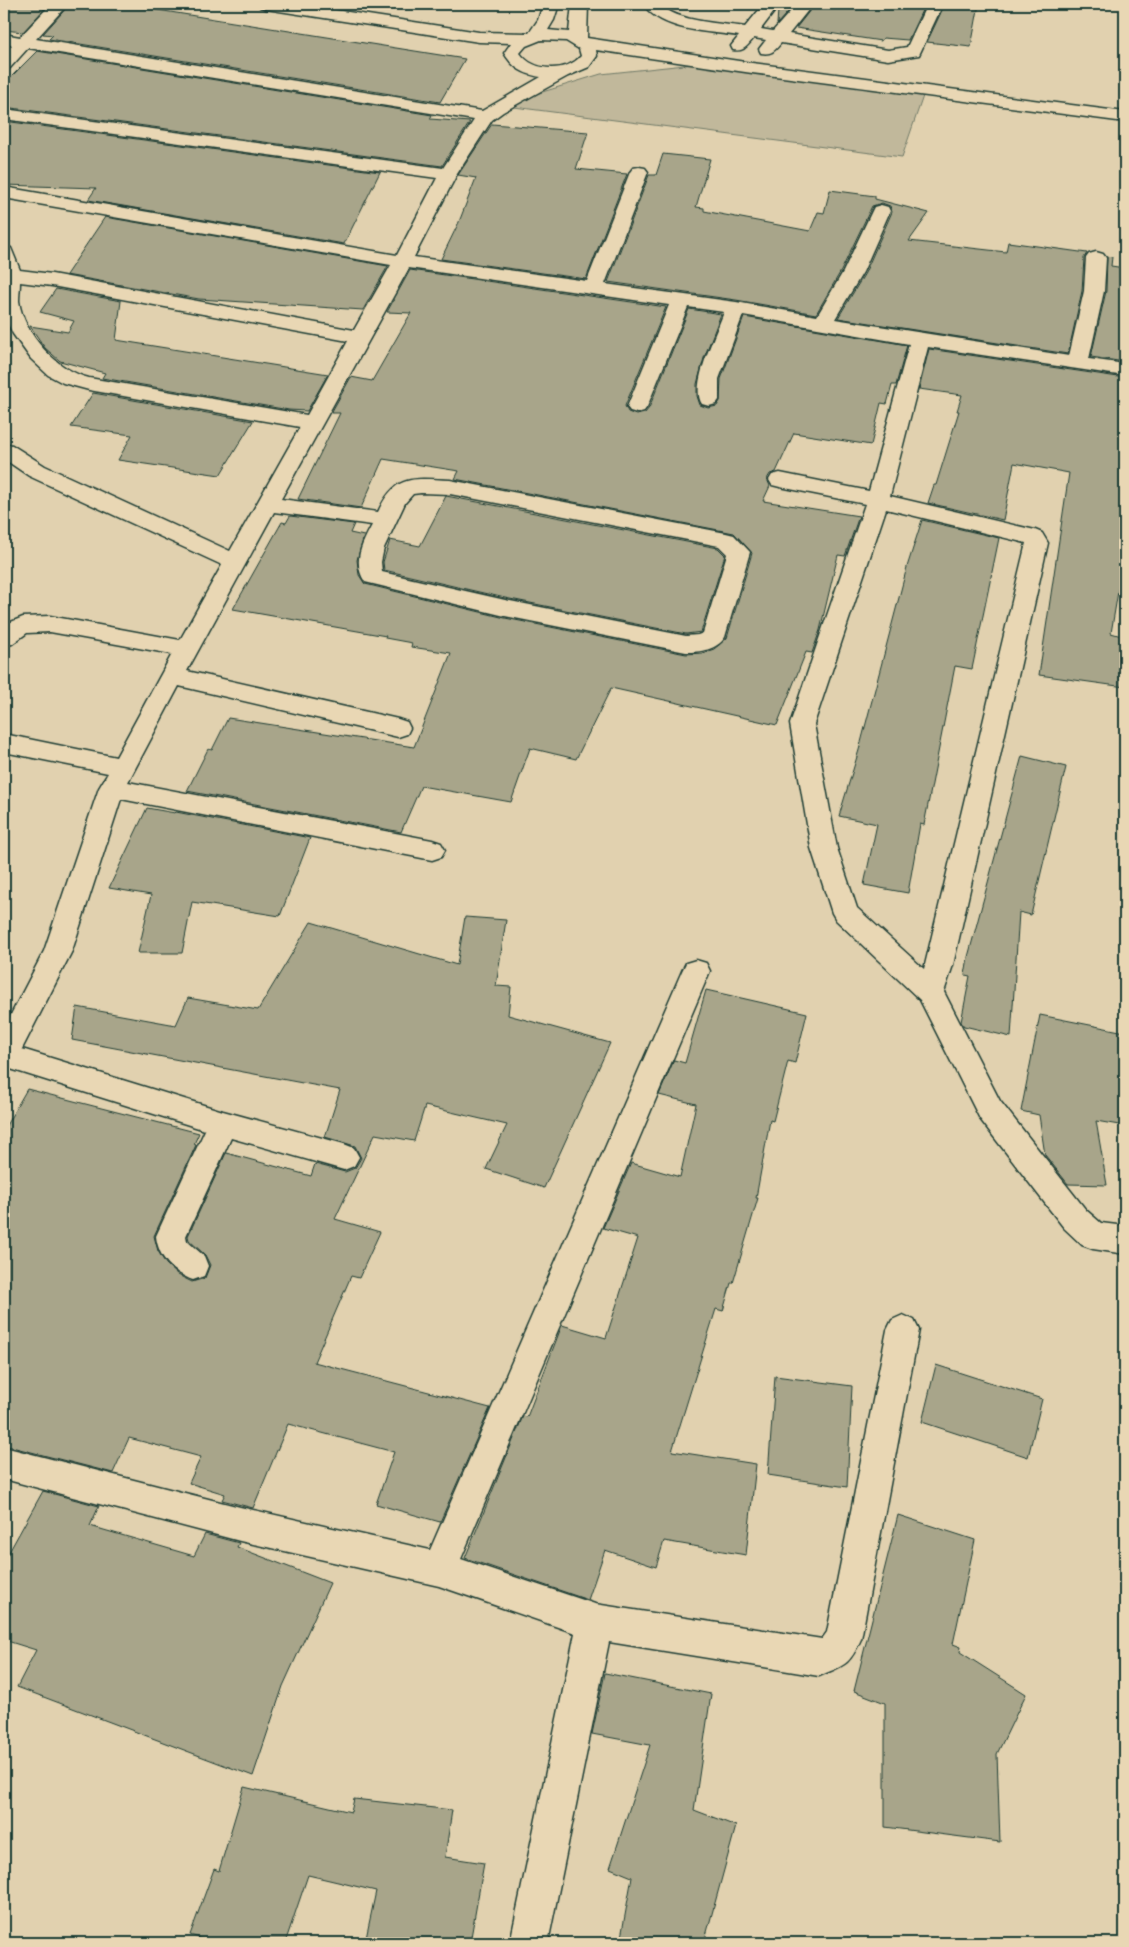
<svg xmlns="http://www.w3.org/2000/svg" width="1129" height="1947" font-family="'Playpen Sans',sans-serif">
<rect width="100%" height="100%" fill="#e1d1af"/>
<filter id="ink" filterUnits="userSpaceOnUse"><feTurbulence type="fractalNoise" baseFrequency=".02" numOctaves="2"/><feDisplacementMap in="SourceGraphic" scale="10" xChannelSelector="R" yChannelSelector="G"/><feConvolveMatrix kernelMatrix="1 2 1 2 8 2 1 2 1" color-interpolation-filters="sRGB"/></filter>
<g filter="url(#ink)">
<!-- green -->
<polygon fill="#c1b89b" stroke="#707a68" points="694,64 923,96 902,157 514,107 514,103 536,94 601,74"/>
<!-- building -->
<g fill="#a8a58a" stroke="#1f3d34">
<polygon points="4,4 49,4 23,32 4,30"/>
<polygon points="70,4 110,4 145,8 465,59 440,102 49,39 53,35 43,34"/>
<polygon points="782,4 795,4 777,24 778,10"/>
<polygon points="815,4 925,4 908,40 883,38 881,41 796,28"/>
<polygon points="945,4 979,4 971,47 927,42"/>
<polygon points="37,51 432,115 430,119 470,122 442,166 4,107 4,84"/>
<polygon points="4,121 380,172 344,244 88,200 96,188 4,185"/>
<polygon points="492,124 588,132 576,169 627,174 586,279 441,259 459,222 476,178 458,175"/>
<polygon points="663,154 710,159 696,207 704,208 704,211 810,231 818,212 824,213 830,190 875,196 875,199 929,213 909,241 1006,252 1008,242 1087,253 1084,258 1082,291 1068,354 838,318 865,273 892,212 890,206 882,203 872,206 841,271 816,314 736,300 608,282 649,175 656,175"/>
<polygon points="105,217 388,266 363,310 199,299 66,275"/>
<polygon points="1107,256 1112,257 1111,266 1125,268 1125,362 1091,357 1106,291"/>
<polygon points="410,270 666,307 625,406 628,412 636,415 645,413 649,408 689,309 721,314 704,358 697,384 697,396 700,405 708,408 717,406 720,401 721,379 744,317 907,345 896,385 892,385 887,404 881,403 871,445 794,433 776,472 770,474 767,479 770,486 763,501 859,516 845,556 838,555 820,630 812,653 806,652 777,725 611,688 576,759 530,748 511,802 421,786 401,832 187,791 208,749 212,750 228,718 414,747 451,653 411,647 412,643 385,638 386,636 233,609 282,522 286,523 290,516 354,524 350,533 364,536 357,560 359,575 365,584 505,618 686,654 703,653 714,649 727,638 752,553 734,533 455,479 459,471 383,459 361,508 298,499 340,413 331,413 351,377 372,381 411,313 387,312"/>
<polygon points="56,289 121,301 116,340 328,374 307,411 289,410 102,378 105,373 60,361 45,348 30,326 68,332 74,321 40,312"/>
<polygon points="929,349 1125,378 1125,527 1119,573 1121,574 1111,633 1125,637 1125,687 1039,675 1069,473 1014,463 1003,520 928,503 934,485 936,485 959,411 957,411 962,395 919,389"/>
<polygon points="93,393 253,421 220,475 118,460 132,435 71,427"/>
<polygon points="446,496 718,548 725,555 701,632 686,634 505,598 384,570 383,562 390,540 420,546"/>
<polygon points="922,520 999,538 972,669 955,666 924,825 920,824 908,893 864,885 877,824 839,816 859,750 907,567"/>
<polygon points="1022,756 1066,767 1031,915 1019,912 1011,1037 964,1026 961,1022 970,976 965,975 968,957"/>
<polygon points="147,808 175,813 176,812 310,838 280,916 192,902 182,953 138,953 151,895 109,888"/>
<polygon points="465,917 506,920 496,986 511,987 508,1015 610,1043 544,1188 486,1169 507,1125 425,1106 414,1141 375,1134 335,1219 380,1232 359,1278 351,1276 314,1362 490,1408 440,1522 376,1504 394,1452 288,1424 253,1508 222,1500 225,1494 189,1483 201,1457 129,1438 113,1473 4,1445 4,1129 27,1089 199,1133 194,1144 196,1145 154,1236 158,1251 166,1264 178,1275 192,1282 205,1278 210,1265 205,1255 189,1240 188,1236 226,1153 311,1176 315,1164 345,1172 355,1168 361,1158 355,1146 325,1137 340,1090 72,1040 77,1007 176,1025 188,998 258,1010 311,922 457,965"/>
<polygon points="706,990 807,1013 795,1063 788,1061 773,1121 770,1120 756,1198 758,1198 733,1283 731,1283 723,1311 716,1309 672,1451 756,1464 746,1555 664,1541 656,1567 605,1550 588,1600 465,1558 523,1416 527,1417 562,1325 606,1338 638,1238 603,1228 631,1163 680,1177 696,1104 659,1095 674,1060 685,1063"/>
<polygon points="1040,1015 1125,1032 1125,1126 1096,1121 1107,1185 1068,1184 1045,1155 1039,1115 1021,1111"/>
<polygon points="936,1365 1042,1399 1028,1457 922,1422"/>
<polygon points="775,1376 852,1386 847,1487 768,1475"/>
<polygon points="43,1491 99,1506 90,1526 194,1556 205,1534 239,1543 237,1547 330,1583 283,1686 253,1776 17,1687 36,1650 4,1640 4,1561"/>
<polygon points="898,1515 975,1540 953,1644 961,1647 960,1652 1026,1694 997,1754 1000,1842 885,1827 885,1703 854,1691"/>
<polygon points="605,1673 711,1694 694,1810 736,1826 704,1943 620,1943 632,1877 610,1868 650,1745 592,1734"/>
<polygon points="244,1787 351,1812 354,1799 452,1810 445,1857 484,1863 470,1943 365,1943 376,1891 308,1875 285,1943 215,1943 190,1935 214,1869 219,1871"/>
</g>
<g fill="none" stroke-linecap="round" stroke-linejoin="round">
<defs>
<g id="minor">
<path d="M 51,4 L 68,4 L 36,39 L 482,111 L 541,77 C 523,74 513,68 504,53 L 511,43 L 479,42 L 266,9 L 260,7 L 258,4 L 296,4 L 479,32 L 529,33 L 538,20 L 543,4 L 559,4 L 554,20 L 548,30 L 569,32 L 572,4 L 588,4 L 587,38 L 752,63 L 1125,112 L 1125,122 L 752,73 L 596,50 L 597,56 L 589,67 L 568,76 L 503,112 L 492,120 L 457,174 L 414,257 L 587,281 L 630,172 L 633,168 L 639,167 L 645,168 L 648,172 L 605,284 L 736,302 L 817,316 L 843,272 L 872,211 L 874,207 L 881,205 L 888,207 L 890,211 L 863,272 L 835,319 L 1069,356 L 1084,291 L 1086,258 L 1089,254 L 1096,252 L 1103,254 L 1106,258 L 1104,291 L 1089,359 L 1125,364 L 1125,376 L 928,347 L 890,496 L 1035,530 L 1042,533 L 1048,543 L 953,965 L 944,992 L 1000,1101 L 1086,1210 L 1101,1223 L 1125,1226 L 1125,1254 L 1093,1249 L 1082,1245 L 1064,1228 L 980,1119 L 920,1000 L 836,920 L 832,913 L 811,848 L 790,724 L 865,504 L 780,487 L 772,485 L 769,480 L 772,475 L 780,473 L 869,491 L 909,344 L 743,315 L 719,379 L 719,400 L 716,404 L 709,406 L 702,404 C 689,386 717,332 724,312 L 688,307 L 647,407 L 644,411 L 637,413 L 630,411 L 627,407 L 669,305 L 409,268 L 281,499 L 378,512 C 396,473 413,479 450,480 L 726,533 L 734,535 L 750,552 L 725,637 C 717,650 700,652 686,652 L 505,616 L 365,582 C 352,562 362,544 372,525 L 274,512 L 187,671 L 398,719 L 407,722 L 410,728 L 407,734 L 398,737 L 179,686 L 128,782 L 432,840 L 441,843 L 445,850 L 441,857 L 432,860 L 121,799 L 72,951 L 22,1049 L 223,1111 L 344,1144 L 354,1148 L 359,1157 L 354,1166 L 344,1170 L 231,1138 L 186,1236 L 187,1241 L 204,1256 L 208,1266 L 204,1276 L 193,1280 C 173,1273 158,1257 156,1236 L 205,1130 L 4,1067 L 4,1028 L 44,951 L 99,788 L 108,773 L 4,752 L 4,734 L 116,757 L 172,654 L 50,632 L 27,633 L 12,644 L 4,646 L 4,625 L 23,617 L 50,616 L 180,640 L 222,565 L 29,476 L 4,459 L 4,443 L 12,445 L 45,466 L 230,551 L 300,427 L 89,390 L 63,383 L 48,375 L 31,359 L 13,334 L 4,316 L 4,246 L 11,248 L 20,270 L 52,274 L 354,330 L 391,265 L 4,198 L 4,187 L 397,255 L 437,178 L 4,119 L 4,109 L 443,168 L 474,120 L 28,48 L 10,68 L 4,69 L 4,54 L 12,45 L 4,44 L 4,34 L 20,37 ZM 541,40 L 566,41 L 579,49 L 581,56 C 566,73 533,72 520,53 L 526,46 ZM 20,282 L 52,286 L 348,341 L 307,415 L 89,378 C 57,370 24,335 19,301 C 19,295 20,288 20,282 ZM 421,493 L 450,494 L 719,546 L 727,554 L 703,633 L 698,635 L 686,636 L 505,600 L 382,572 L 381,562 L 384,548 L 405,503 L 413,494 ZM 886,509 L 1026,543 L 924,969 L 857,908 L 837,848 L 814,724 Z"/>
<path d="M 643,4 L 660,4 C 676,22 721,23 745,27 L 764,4 L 780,4 L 761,29 L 773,31 L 797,4 L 813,4 L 789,34 L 888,50 L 907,47 L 927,4 L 943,4 L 919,55 L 888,60 L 781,43 C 775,50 772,55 761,53 L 759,49 L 766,40 L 754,38 C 747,46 744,52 733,50 L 731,46 L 739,36 C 708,31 662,32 643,4 Z"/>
<path d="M 696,960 L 706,963 L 710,971 L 461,1559 L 595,1604 L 822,1639 L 827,1632 L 887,1330 L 892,1320 L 903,1315 L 914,1320 L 919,1330 L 861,1639 C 849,1666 845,1665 819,1676 L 609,1642 L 548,1943 L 510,1943 L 575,1633 L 439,1586 L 240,1541 L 4,1479 L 4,1447 L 240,1507 L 430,1550 L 682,971 L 686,963 Z"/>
</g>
</defs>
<!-- minor casing -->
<use href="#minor" stroke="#1f3d34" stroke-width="3"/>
<!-- minor -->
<use href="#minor" fill="#e9d7b4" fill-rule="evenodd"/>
</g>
</g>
<!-- margin -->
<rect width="1129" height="1947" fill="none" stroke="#e9d7b4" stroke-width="20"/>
<rect x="10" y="10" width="1109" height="1927" fill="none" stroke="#1f3d34" stroke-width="2" filter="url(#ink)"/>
</svg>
